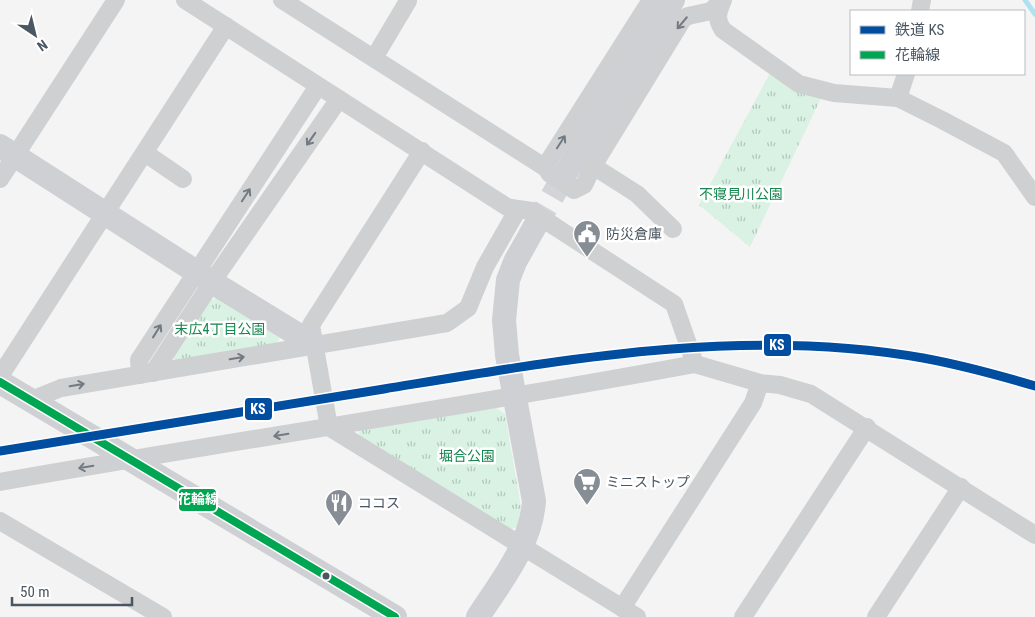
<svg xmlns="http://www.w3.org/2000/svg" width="1035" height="617" font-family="'Roboto Condensed','Noto Sans JP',sans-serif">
<defs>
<pattern id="park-tufts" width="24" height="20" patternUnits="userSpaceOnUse" patternTransform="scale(1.25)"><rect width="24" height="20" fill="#d9f2e3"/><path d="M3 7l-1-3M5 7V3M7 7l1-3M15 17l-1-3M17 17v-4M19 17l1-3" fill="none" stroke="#b2c7bb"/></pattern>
</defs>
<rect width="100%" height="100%" fill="#f4f4f4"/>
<!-- park -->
<g fill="url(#park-tufts)">
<polygon points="770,73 823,94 750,247 699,205"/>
<polygon points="217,298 280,337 276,346 178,363 171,356 206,301"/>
<polygon points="495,407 505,414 521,508 517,527 507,531 359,440 359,430"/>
</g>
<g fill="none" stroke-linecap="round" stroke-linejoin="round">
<!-- stream -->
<polyline stroke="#aee2f0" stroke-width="5" points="1025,0 1035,14"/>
<!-- secondary-tunnel -->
<polyline stroke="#d2d4d7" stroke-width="24" stroke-dasharray="24 12" stroke-linecap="butt" points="534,228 567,171"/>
<!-- street -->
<g stroke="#ced0d2" stroke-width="18">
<polyline points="282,0 546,168"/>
<polyline points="651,0 548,162 546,168 550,174 574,190 584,185 593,166 683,19 688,16 711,11 722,0"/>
<path d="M 723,0 C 718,13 715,18 723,30 L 799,84 L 834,93 L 898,98 L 942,120 L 1004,153 L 1035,197"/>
<polyline points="920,11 922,0"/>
<polyline points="374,58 408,1"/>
<polyline points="898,98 906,74"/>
<polyline points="422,151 311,325 329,427 637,617"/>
<polyline points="145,153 183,179"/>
<polyline points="593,166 637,194 673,229"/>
<polyline points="0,179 116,0"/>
<polyline points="554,226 674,304 695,364 760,383 780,385 811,394 1035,535"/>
<polyline points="153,373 212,282 339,99"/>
<polyline points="140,375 139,360 318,86"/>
<polyline points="0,376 226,26"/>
<polyline points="31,400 61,388 447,323 468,308 485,267 518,209 507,207 185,0"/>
<path d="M 0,482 C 231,441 464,407 695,364"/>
<polyline points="0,521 163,617"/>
<polyline points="622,608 753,403 760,383"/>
<polyline points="743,617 867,427"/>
<polyline points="876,617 961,487"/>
</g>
<!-- secondary -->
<g stroke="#ced0d4" stroke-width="24">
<polyline points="0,146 212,282 313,344"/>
<polyline points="567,171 673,0"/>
<polyline points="0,382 395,617"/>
<path d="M 478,617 C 501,581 531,545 534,501 L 507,355 L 504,320 L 508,280 L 515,262 L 534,228"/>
</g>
<!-- street-bridge -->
<polyline stroke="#ced0d2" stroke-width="18" points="518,209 532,211 554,226"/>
<defs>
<polyline id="bus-1" points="0,382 395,617"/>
</defs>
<!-- bus-1 casing -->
<use href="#bus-1" stroke="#fff" stroke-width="11"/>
<!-- bus-1 -->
<use href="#bus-1" stroke="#00a651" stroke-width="8"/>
<defs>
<path id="rail-1" d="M 0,451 C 128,430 256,409 384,389 C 561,360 744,326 923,358 C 961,365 998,375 1035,386"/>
</defs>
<!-- rail-1 casing -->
<use href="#rail-1" stroke="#fff" stroke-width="12"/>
<!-- rail-1 -->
<use href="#rail-1" stroke="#014ea0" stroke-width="9"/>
</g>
<!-- one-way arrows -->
<defs><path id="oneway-shaft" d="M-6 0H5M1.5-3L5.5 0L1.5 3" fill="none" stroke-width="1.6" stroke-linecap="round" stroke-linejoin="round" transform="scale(1.25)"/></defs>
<g stroke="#727b83">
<use href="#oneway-shaft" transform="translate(682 23) rotate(130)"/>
<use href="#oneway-shaft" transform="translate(311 139) rotate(125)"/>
<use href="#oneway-shaft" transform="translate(561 142) rotate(-57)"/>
<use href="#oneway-shaft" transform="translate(246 195) rotate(-57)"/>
<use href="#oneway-shaft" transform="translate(157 331) rotate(-58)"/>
<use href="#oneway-shaft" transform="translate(237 358) rotate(-10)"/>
<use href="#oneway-shaft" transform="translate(77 385) rotate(-10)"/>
<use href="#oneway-shaft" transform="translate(281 435) rotate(171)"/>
<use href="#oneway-shaft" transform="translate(86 467) rotate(170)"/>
</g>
<!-- icons -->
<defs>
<symbol id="civic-pin" viewBox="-11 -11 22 30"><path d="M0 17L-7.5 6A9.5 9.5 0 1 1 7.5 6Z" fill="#868d94" stroke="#fff"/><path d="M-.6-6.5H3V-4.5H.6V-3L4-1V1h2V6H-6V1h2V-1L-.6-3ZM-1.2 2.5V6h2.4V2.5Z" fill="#fff"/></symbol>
<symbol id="supermarket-pin" viewBox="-11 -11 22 30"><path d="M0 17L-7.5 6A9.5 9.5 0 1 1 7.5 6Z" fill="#868d94" stroke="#fff"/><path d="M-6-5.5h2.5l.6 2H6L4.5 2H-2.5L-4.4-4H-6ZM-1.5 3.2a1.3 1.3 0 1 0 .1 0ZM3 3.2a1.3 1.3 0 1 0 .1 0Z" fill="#fff"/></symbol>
<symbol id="restaurant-pin" viewBox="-11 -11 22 30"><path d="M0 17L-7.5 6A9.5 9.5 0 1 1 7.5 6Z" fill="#868d94" stroke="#fff"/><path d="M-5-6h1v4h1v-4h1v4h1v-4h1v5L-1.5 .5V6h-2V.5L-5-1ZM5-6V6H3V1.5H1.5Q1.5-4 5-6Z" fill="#fff"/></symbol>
</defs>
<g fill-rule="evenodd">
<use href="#civic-pin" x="571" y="218" width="32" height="43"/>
<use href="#supermarket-pin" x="571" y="466" width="32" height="43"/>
<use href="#restaurant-pin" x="323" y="487" width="32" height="43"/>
</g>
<!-- markers -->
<circle fill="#4a5661" stroke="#fff" stroke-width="2" cx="326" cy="576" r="4.5"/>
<g text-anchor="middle" stroke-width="5" stroke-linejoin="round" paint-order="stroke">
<!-- park labels -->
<g font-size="14" fill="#17864f" stroke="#fff">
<text x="741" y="199">不寝見川公園</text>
<text x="220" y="334">末広4丁目公園</text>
<text x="467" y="461">堀合公園</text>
</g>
<!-- poi labels -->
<g font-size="14" fill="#4a5661" stroke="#fff" text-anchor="start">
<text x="606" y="239">防災倉庫</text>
<text x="606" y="487">ミニストップ</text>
<text x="358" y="508">ココス</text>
</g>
</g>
<g stroke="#fff" stroke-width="2">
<rect x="763" y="333" width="29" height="24" rx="5" fill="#014ea0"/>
<rect x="244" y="397" width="29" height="24" rx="5" fill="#014ea0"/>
<rect x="178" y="488" width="39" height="24" rx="5" fill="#00a651"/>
</g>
<g font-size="14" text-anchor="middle" font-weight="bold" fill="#fff">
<text x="777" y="350">KS</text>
<text x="258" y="414">KS</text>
<text x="198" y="504">花輪線</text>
</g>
<!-- legend -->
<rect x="850" y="10" width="175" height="65" fill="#ffffff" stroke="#b7bbc0"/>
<rect x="860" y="26" width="25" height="8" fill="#014ea0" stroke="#b7bbc0"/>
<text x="895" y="35" font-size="15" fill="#4a5661">鉄道 KS</text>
<rect x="860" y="51" width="25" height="8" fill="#00a651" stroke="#b7bbc0"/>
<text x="895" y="60" font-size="15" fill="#4a5661">花輪線</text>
<!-- north arrow -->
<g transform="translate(35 35) rotate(145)" stroke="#ffffff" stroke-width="4" paint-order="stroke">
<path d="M0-4L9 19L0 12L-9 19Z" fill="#4a5661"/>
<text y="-8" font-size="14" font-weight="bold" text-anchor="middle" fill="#4a5661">N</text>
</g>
<!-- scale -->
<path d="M12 597v8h120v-8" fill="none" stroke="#4a5661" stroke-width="2.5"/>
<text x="20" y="597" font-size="15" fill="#4a5661" stroke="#ffffff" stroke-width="4" paint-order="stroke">50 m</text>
</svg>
